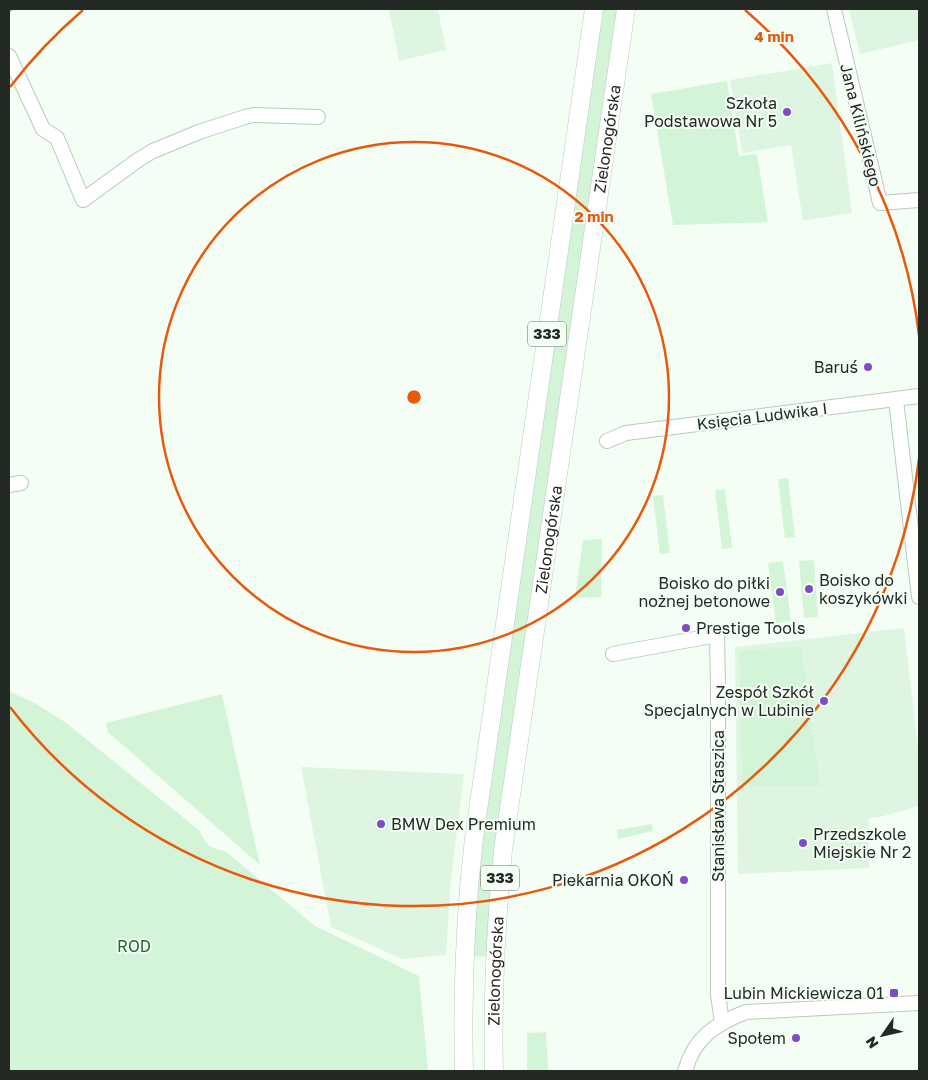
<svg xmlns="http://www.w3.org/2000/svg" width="928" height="1080" font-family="'Golos Text',sans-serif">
<rect width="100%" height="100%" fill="#f4fef5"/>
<!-- built -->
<g fill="#def6e1">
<polygon points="389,9 438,9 446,50 399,61"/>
<polygon points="849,9 919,9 919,40 860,54"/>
<polygon points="832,63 852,213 803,221 791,145 742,153 730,80"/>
<polygon points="904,628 919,756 919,806 880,817 869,818 869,868 738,874 735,647"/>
<polygon points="301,767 464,774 451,879 446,955 402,959 331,927"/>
</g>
<!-- green -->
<g fill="#d4f4d8">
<polygon points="600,9 618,9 490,957 473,956 476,894 486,814"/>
<polygon points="727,81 739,156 757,154 768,222 673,225 651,94"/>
<polygon points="788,478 795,537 785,538 778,479"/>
<polygon points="725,489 732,548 722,549 715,490"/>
<polygon points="663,495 670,553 660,554 653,496"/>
<polygon points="602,539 601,597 575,598 583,540"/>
<polygon points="814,560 818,617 804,618 799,561"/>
<polygon points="783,561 791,621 776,623 768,563"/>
<polygon points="801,646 820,786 742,787 739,651"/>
<path d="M 9,691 L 38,705 L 65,722 L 199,830 C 207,846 208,847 225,851 L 315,926 L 419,976 L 428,1071 L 9,1071 Z"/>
<polygon points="222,694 260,865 108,732 106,723"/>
<polygon points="652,824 653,831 618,839 617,830"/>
<polygon points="546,1032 548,1071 527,1071 527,1033"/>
</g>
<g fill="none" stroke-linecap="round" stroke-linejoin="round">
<!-- stream -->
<polyline stroke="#a0caa7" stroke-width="3" points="9,11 12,9"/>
<defs>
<g id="minor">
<polyline points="834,9 880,203 919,200"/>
<polyline points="9,56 43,129 57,138 83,200 138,160 153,151 199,132 245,117 253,115 318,117"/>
<polyline points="896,400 919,597"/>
<polyline points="607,441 626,433 919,396"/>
<polyline points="9,485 21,483"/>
<polyline points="613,654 717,635 718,686 718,995 722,1022"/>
<path d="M 685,1071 C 694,1038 715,1024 746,1012 L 919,1003"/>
</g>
<g id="major">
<path d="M 464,1071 C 462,993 465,916 474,838 L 594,9"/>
<path id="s1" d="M 494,1071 C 492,997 496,924 503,850 L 626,9"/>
</g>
</defs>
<!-- minor casing -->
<use href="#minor" stroke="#b9cabb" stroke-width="16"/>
<!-- major casing -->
<use href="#major" stroke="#b9cabb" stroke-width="19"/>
<!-- minor -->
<use href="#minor" stroke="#fff" stroke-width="14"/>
<!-- major -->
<use href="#major" stroke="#fff" stroke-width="18"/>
</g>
<!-- distance rings -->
<g fill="none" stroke="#e8590c" stroke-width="2.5">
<circle cx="414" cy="397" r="255"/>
<path d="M919 459A509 509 0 0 1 10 707M10 87A509 509 0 0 1 83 10M745 10A509 509 0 0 1 919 335"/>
</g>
<!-- markers -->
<g fill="#7e4dc5" stroke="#f4fef5" stroke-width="2">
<circle cx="787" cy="112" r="5"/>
<circle cx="868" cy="367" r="5"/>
<circle cx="809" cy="589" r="5"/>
<circle cx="780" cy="592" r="5"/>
<circle cx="686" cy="628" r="5"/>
<circle cx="824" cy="701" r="5"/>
<circle cx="381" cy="824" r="5"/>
<circle cx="803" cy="843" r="5"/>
<circle cx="684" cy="880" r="5"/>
<rect x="889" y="988" width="10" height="10" rx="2.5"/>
<circle cx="796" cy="1038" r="5"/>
</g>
<g text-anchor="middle" stroke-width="4" stroke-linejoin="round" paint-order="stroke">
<!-- shield labels -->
<g fill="#f4fef5" stroke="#626a63" stroke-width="1">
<rect x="528" y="321.5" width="38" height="25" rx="4"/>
<rect x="481" y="865.5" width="38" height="25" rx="4"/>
</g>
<g font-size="15" font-weight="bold" fill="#232a24">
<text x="547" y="339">333</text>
<text x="500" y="883">333</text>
</g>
<!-- poi labels -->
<g font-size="16" fill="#232a24" stroke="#f4fef5" text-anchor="end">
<text x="777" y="109">Szkoła<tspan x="777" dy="18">Podstawowa Nr 5</tspan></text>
<text x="858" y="373">Baruś</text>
<text x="819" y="586" text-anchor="start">Boisko do<tspan x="819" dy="18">koszykówki</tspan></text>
<text x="770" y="589">Boisko do piłki<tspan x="770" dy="18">nożnej betonowe</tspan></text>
<text x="696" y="634" text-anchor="start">Prestige Tools</text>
<text x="814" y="698">Zespół Szkół<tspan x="814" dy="18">Specjalnych w Lubinie</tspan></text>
<text x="391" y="830" text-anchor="start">BMW Dex Premium</text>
<text x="813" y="840" text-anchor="start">Przedszkole<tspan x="813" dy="18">Miejskie Nr 2</tspan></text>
<text x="674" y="886">Piekarnia OKOŃ</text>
<text x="884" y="999">Lubin Mickiewicza 01</text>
<text x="786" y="1044">Społem</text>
</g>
<!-- street labels -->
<g font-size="16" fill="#232a24" stroke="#f4fef5">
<text transform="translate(861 125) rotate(76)" y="6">Jana Kilińskiego</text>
<text dy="6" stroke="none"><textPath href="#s1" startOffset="940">Zielonogórska</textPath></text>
<text transform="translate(762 416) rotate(-7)" y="6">Księcia Ludwika I</text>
<text dy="6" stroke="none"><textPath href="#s1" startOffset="535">Zielonogórska</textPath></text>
<text transform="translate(718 806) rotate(-90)" y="6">Stanisława Staszica</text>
<text dy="6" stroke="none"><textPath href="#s1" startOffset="100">Zielonogórska</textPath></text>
</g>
<!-- park labels -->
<g font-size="16" fill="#286436" stroke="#f4fef5">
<text x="134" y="952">ROD</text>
</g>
</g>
<circle cx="414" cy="397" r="8" fill="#e8590c" stroke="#f4fef5" stroke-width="2.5"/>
<g font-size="15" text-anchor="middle" font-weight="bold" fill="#e8590c" stroke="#f4fef5" stroke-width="4" stroke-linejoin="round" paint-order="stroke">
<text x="774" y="42">4 min</text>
<text x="594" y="222">2 min</text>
</g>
<!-- border -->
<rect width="928" height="1080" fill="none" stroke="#232a24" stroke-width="20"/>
<!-- north arrow -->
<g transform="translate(883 1035) rotate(236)" stroke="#f4fef5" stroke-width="4" paint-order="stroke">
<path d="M0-4L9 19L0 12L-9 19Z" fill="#232a24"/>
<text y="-8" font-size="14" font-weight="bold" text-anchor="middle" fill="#232a24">N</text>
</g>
</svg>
